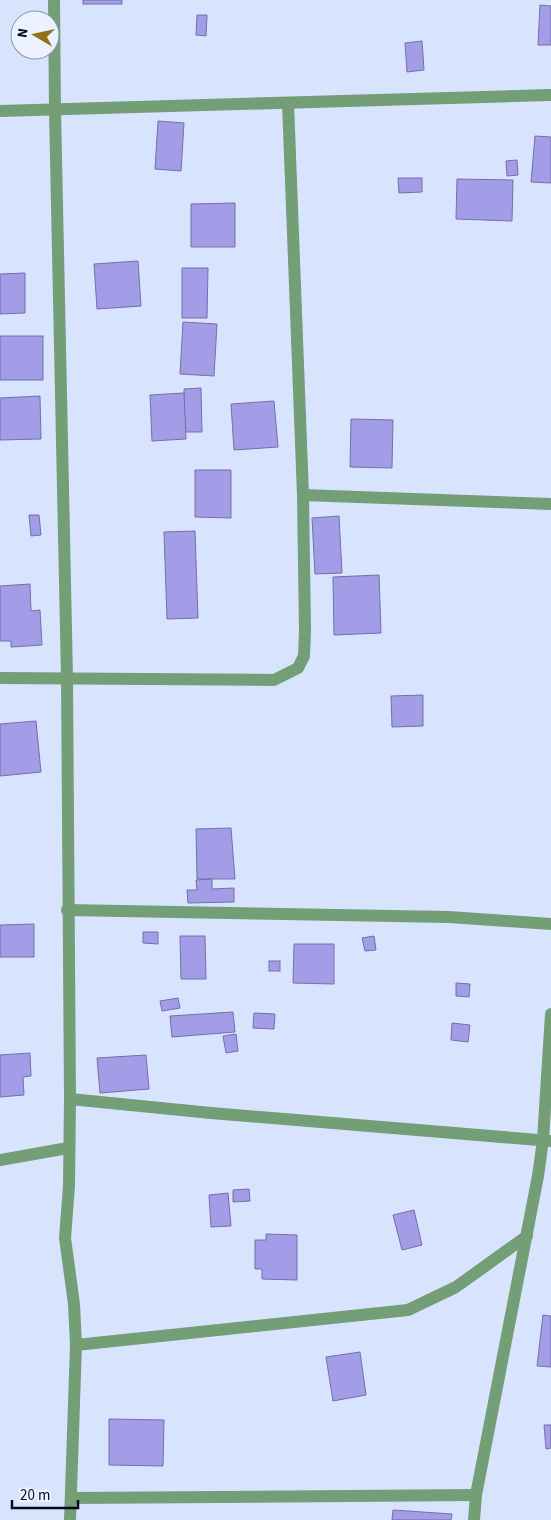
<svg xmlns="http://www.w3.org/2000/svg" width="551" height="1520" font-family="'Source Sans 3',sans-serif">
<rect width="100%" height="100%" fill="#d8e4fd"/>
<!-- building -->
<g fill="#a29de6" stroke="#736faa">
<rect x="83" y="0" width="39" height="4"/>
<polygon points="540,5 551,6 551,45 538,45"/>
<polygon points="197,15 207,15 206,36 196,35"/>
<polygon points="422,41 424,70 407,72 405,43"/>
<polygon points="158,121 184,123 181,171 155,169"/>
<polygon points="535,136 551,137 551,183 531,182"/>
<polygon points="517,160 518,175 507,176 506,161"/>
<polygon points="398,178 422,178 422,192 399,193"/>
<polygon points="457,179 513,180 512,221 456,219"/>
<polygon points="235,203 235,247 191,247 191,204"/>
<polygon points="138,261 141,306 97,309 94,264"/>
<polygon points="182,268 208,268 207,318 182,318"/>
<polygon points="25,273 25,313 0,314 0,274"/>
<polygon points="183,322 217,324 214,376 180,374"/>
<rect x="0" y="336" width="43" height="44"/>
<polygon points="201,388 202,432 185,432 184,389"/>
<polygon points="184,393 186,439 152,441 150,395"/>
<polygon points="40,396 41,439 0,440 0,398"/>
<polygon points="274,401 278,447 234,450 231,404"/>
<polygon points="351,419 393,420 392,468 350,467"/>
<polygon points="195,470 231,470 231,518 195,517"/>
<polygon points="29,515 39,515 41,535 31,536"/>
<polygon points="339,516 342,573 315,574 312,518"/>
<polygon points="195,531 198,618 167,619 164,532"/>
<polygon points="379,575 381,633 334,635 333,577"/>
<polygon points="30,584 31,611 40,610 42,645 11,647 11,641 0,641 0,586"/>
<polygon points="423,695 423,726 392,727 391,696"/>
<polygon points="36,721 41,772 0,776 0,724"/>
<polygon points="231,828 235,879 197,879 196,829"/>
<polygon points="212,879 212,889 234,888 234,902 188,903 187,890 197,890 196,880"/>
<polygon points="34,924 34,957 0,957 0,925"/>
<polygon points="143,932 158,932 158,944 143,943"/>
<polygon points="180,936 205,936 206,979 181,979"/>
<polygon points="374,936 376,950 365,951 362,938"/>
<polygon points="294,944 334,944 334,984 293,983"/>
<rect x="269" y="961" width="11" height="10"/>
<polygon points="456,983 470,984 469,997 456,996"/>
<polygon points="178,998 180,1008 162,1011 160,1001"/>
<polygon points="233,1012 235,1032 172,1037 170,1016"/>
<polygon points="254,1013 275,1014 274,1029 253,1028"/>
<polygon points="452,1023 470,1025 468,1042 451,1040"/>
<polygon points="236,1034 238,1051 226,1053 223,1036"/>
<polygon points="30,1053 31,1076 23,1077 24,1095 0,1097 0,1055"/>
<polygon points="146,1055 149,1089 100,1093 97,1058"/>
<polygon points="249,1189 250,1201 233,1202 233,1190"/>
<polygon points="228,1193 231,1226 211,1227 209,1195"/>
<polygon points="414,1210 422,1245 402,1250 393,1215"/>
<polygon points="266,1234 297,1235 297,1280 262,1279 262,1269 255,1269 255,1240 266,1240"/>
<polygon points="543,1315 551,1316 551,1367 537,1366"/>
<polygon points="360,1352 366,1395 333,1401 326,1357"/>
<polygon points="109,1419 164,1420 163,1466 109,1465"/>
<polygon points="544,1425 551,1425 551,1448 546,1449"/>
<polygon points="393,1510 452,1514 451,1520 392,1520"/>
</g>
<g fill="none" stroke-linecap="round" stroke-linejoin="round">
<!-- street -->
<g stroke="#739e76" stroke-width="12">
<polyline points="54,0 55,110 67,677 70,1099 69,1186 65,1238 74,1304 76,1345 70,1520"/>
<polyline points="0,111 551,95"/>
<polyline points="303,495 551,504"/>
<polyline points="0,678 274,680 298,668 304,656 305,630 303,495 288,103"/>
<polyline points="67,910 449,917 551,924"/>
<polyline points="70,1099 211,1113 551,1141"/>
<polyline points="0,1160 68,1148"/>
<polyline points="76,1345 408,1310 456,1287 527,1236"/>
<polyline points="71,1498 476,1495"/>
<polyline points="474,1520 476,1495 538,1176 543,1140 551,1014"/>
</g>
</g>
<!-- north arrow -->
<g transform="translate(35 35) rotate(279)"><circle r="24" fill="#ebf1fe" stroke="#8f95a5"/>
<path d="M0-4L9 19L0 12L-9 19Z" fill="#917016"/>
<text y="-8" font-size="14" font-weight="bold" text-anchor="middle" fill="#040a1f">N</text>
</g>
<!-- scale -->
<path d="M12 1500v8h66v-8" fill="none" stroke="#040a1f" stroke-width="2.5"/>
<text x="20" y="1500" font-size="15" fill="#040a1f" stroke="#ebf1fe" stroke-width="4" paint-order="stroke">20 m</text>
</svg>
